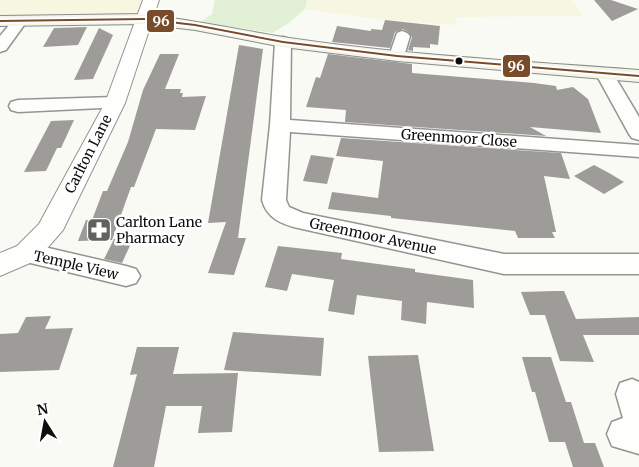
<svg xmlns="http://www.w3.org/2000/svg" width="639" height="467" font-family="Merriweather,serif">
<rect width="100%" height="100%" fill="#fafaf4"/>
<!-- farmland -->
<g fill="#f6f6e1">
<polygon points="0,0 143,0 137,11 127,15 0,19"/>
<polygon points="307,0 571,0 583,16 456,17 456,25 375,19 305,9"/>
</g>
<!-- green -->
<polygon fill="#e2f0d5" points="215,0 307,0 305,9 289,23 272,33 200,22 212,14"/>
<!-- building -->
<g fill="#9e9c99">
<polygon points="594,0 611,0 638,9 612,21"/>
<polygon points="385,20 440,26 438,45 430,44 430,48 413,47 413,51 408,50 412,37 408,32 403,29 395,32 390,48 332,42 337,26 371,31 371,29 382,30"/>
<polygon points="87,27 78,45 43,47 54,28"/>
<polygon points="99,28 113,35 93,79 74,80"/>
<polygon points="239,45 263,49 238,238 246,238 234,275 208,273 226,222 208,223"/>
<polygon points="160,54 179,54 165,89 181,89 180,93 183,93 182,97 206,96 195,130 156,129 134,187 131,187 112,240 78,241 86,220 92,220 103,191 107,191 128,142 143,90"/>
<polygon points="328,54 412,64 412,73 534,83 556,86 557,90 573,87 588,99 601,133 530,127 546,136 345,122 346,110 306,107 316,77 320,78"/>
<polygon points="74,120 61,148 57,148 46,171 24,172 51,121"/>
<polygon points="341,138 561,153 570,179 544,176 556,232 552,232 555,238 518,238 515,231 391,218 391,216 328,209 332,192 378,198 383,161 336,156"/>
<polygon points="311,155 334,158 327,184 303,181"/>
<polygon points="594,165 609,173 624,182 604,194 574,176"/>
<polygon points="114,239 133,239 122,263 104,259"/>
<polygon points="278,246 342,253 341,259 415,269 415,272 473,280 474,308 427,302 426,324 401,320 402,301 357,295 354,315 328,311 334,280 292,274 287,291 265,287"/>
<polygon points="554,291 564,291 576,319 639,317 639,335 583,335 594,362 560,361 545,315 530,315 521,292"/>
<polygon points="51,316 45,329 73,328 59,370 0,372 0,334 18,333 26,317"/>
<polygon points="233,332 324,338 321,376 224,370"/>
<polygon points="137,347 179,347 173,374 238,373 232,432 198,433 202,406 166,406 154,467 113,467 137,374 130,375"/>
<polygon points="418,355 434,451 379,452 368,356"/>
<polygon points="522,357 551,357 566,402 571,402 584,443 595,443 604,467 573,467 565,442 549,442 535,392 532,392"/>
</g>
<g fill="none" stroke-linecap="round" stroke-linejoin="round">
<defs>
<g id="minor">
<polygon points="20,17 25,18 27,21 6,50 0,52 0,36 15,18"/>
<polygon points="402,31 407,33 410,36 403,60 391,60 389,56 397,33"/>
<path d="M 283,37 L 289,39 L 291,42 L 290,120 L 639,145 L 639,157 L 290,132 L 286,200 L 289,207 L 303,213 L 504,254 L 639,254 L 639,274 L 504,274 L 298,228 C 281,224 267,218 262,200 L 270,125 L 275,42 L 277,39 Z"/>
<polygon points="605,69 611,70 639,117 639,140 632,138 629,134 596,74 599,70"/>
<polygon points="115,97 122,99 124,103 122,107 18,112 11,110 9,106 11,102 18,100"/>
<polygon points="27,243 126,266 136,269 140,276 136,283 126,286 18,260 14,253 18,246"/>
<polygon points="632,379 639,382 639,454 612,446 607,434 612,422 623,418 616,394 620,383"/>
</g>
<polygon id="tertiary" points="143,0 159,0 125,103 63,230 37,260 0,276 0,253 17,246 39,224 105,103"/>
<path id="secondary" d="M 144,14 C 191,20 236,29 283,37 C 400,55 520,61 639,70 L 639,82 L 397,61 L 283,47 L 195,30 L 144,24 L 0,26 L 0,16 Z"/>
</defs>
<!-- minor casing -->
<use href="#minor" stroke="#949492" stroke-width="3"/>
<!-- tertiary casing -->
<use href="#tertiary" stroke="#949492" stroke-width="2"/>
<!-- secondary casing -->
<use href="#secondary" stroke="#8b8b88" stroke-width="2"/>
<!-- minor -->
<use href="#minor" fill="#fefefd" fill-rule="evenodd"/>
<!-- tertiary -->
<use href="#tertiary" fill="#fefefd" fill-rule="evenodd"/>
<!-- secondary -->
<use href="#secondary" fill="#f4f4eb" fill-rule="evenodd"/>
<defs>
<polygon id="bus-1" points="144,18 195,24 283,41 397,55 639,75 639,77 397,57 283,43 195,26 144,20 0,22 0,20"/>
</defs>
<!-- bus-1 casing -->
<use href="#bus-1" stroke="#fff" stroke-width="4"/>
<!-- bus-1 -->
<use href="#bus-1" fill="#7a4b2a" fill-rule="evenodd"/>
</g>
<!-- icons -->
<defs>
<symbol id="pharmacy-square" viewBox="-11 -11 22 22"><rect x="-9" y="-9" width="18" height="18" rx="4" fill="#61615e" stroke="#fff"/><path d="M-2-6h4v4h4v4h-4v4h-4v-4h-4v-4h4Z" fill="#fff"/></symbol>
</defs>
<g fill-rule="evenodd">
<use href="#pharmacy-square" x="85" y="216" width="28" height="28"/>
</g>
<!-- markers -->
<circle fill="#0e0e0e" stroke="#fff" stroke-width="2" cx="459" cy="61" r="4.5"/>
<g text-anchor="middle" stroke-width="5" stroke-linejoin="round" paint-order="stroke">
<!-- street labels -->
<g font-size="14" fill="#0e0e0e" stroke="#fff">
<text transform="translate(459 138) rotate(4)" y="5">Greenmoor Close</text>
<text transform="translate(88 154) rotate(-63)" y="5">Carlton Lane</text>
<text transform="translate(373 236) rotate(12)" y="5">Greenmoor Avenue</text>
<text transform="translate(76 265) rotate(13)" y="5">Temple View</text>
</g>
<!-- poi labels -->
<g font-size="14" fill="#0e0e0e" stroke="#fff" text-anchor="start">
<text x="116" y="227">Carlton Lane<tspan x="116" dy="16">Pharmacy</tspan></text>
</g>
</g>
<g stroke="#fff" stroke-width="2">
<rect x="146" y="9" width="29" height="24" rx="5" fill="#7a4b2a"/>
<rect x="502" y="54" width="29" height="24" rx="5" fill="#7a4b2a"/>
</g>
<g font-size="14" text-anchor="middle" font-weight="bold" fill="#fff">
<text x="161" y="26">96</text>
<text x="516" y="71">96</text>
</g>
<!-- north arrow -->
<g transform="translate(45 422) rotate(349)" stroke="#ffffff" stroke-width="4" paint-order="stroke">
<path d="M0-4L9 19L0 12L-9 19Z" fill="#0e0e0e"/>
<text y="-8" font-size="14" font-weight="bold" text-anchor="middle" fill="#0e0e0e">N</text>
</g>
</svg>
